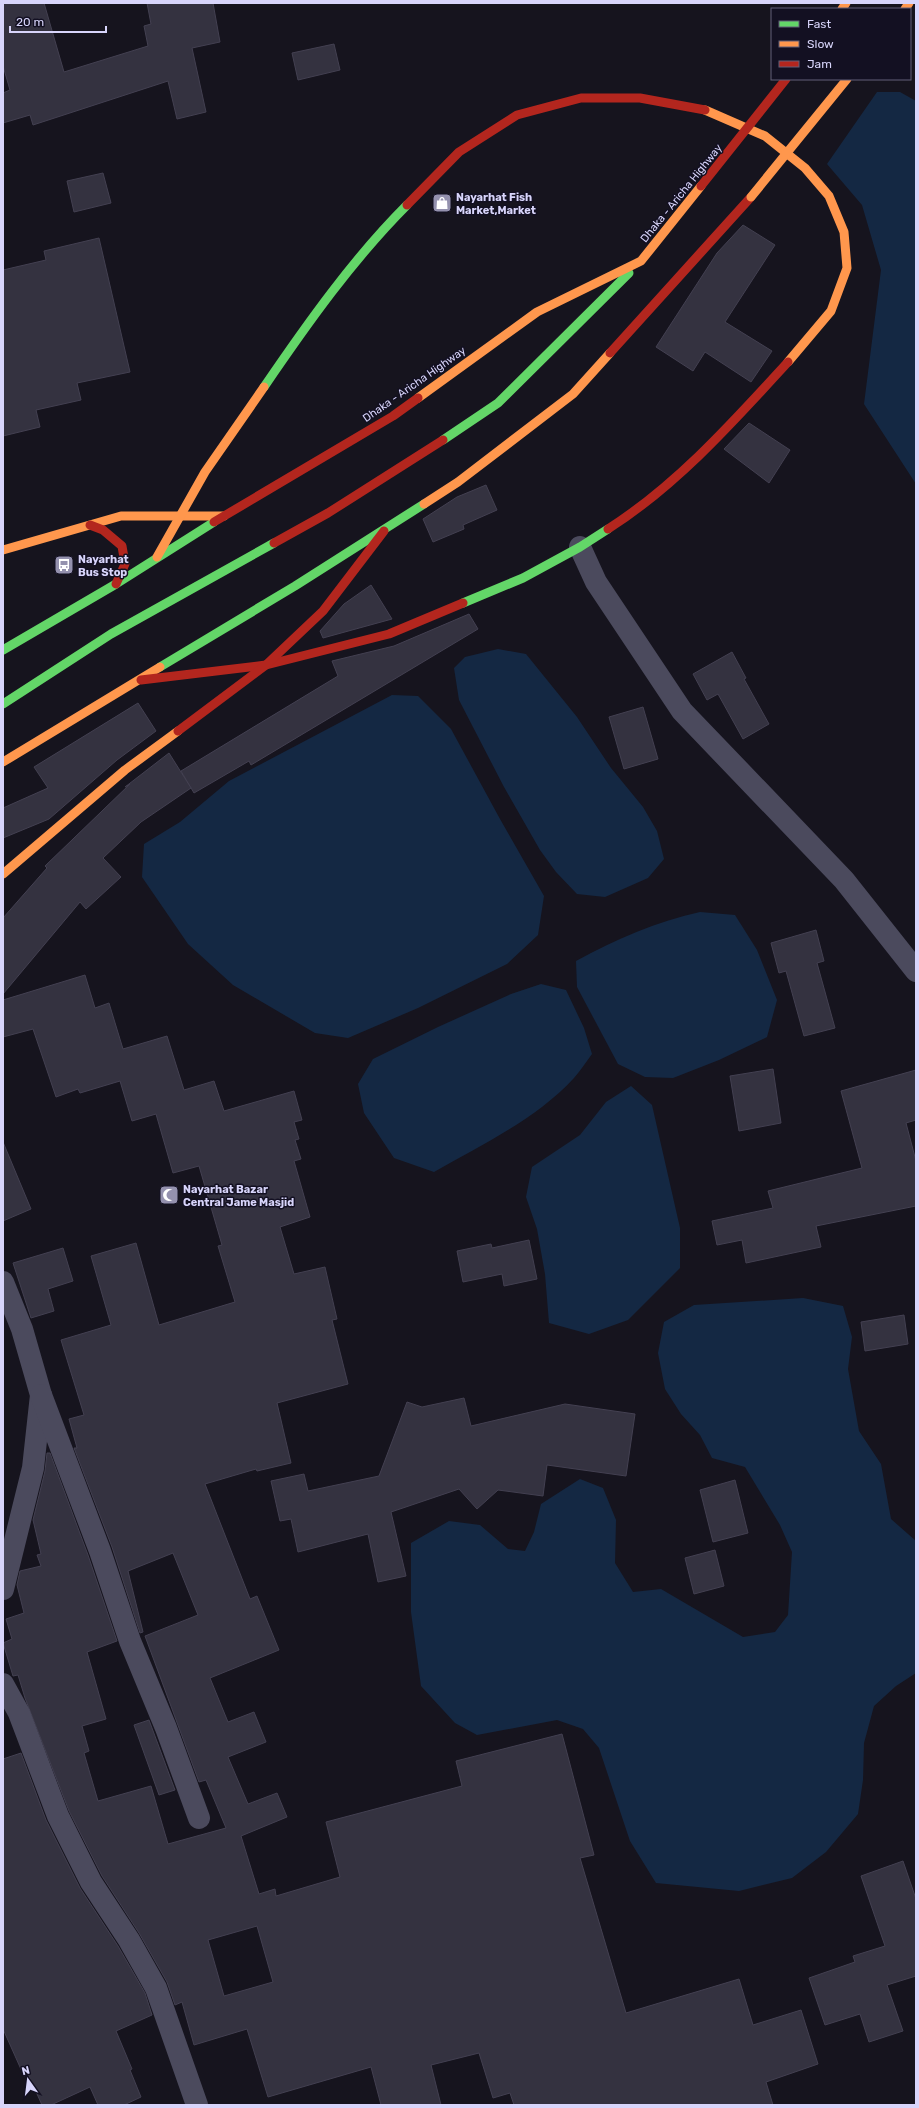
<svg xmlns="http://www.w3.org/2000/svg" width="919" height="2108" font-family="Rubik,sans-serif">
<rect width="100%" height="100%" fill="#16141e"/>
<!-- water -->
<g fill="#142843">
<polygon points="877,92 900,92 916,101 916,484 864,404 881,270 862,205 827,164"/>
<polygon points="498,649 526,654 577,717 611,768 643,807 657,831 664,859 648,878 605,897 577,894 556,872 540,850 504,787 459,700 454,668 465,657"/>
<polygon points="392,695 418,696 451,729 500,819 544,896 538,935 507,964 418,1008 348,1038 315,1033 233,985 188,944 142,877 144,844 180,822 229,781"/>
<path d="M 700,912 L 735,915 L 757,950 L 777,1000 L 767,1037 L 719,1060 L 673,1078 L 645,1077 L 618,1064 L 577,987 L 576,961 C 616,939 656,922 700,912 Z"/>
<path d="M 541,984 L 566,990 L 584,1028 L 592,1054 C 586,1062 580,1071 574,1078 C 535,1120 483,1144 434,1172 L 394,1158 L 364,1113 L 358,1084 L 373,1059 L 438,1027 L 511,994 Z"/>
<polygon points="631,1086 652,1105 680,1228 680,1268 628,1320 589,1334 549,1323 545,1274 537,1229 526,1197 532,1167 580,1135 606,1102"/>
<polygon points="803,1298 843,1306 852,1337 848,1369 859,1431 881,1464 891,1519 916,1541 916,1673 896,1686 874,1706 864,1743 863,1780 858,1814 826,1852 792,1878 739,1891 656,1883 630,1841 599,1748 583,1729 557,1720 477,1735 455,1723 421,1686 411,1612 411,1543 449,1521 480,1525 508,1549 525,1551 534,1532 541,1504 580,1479 603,1488 616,1520 615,1563 633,1592 661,1589 743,1637 775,1632 788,1615 792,1552 780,1525 745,1467 712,1458 700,1435 681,1414 665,1389 658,1353 664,1322 694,1305"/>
</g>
<!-- building -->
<g fill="#343240" stroke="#434051" fill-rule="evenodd">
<polygon points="3,3 44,3 64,72 148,46 144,26 151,24 147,3 213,3 220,42 192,48 206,112 177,119 168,81 33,125 30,115 3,123 3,93 10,90 3,66"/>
<polygon points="334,44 340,70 298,80 292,53"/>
<polygon points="103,173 111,203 74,212 67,181"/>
<polygon points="743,225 775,245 725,322 772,351 751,382 705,352 693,371 656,347 717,253"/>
<polygon points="99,238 130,372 77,383 81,400 36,410 40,427 3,436 3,270 46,260 44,251"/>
<polygon points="749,423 790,450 769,483 724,449"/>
<polygon points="486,485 497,510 463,525 464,529 433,542 423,519 457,497"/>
<polygon points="371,585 392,619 323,638 320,631 344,604"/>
<polygon points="469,614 478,629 251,765 249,761 194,793 181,771 338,676 332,661 394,646"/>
<polygon points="732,652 746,678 744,679 769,724 743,739 718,694 707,700 693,674"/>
<polygon points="138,703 156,731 117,760 49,819 3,838 3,808 48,788 34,767"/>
<polygon points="643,707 658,759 624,769 609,717"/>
<polygon points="169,753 191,788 141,822 103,858 121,877 86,909 80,902 3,994 3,918 47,868 45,866 130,784 125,787"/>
<polygon points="816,930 824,961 817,963 835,1028 804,1036 786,971 779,973 771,943"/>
<path d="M 85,975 L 95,1008 L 109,1003 L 123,1049 L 167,1036 L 184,1090 L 214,1081 L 224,1111 L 294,1091 L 302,1120 L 294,1122 L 299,1139 L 295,1140 L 301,1159 L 294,1161 L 310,1217 L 280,1227 L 294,1274 L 325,1267 L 337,1319 L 332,1320 L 348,1384 L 277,1403 L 291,1463 L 257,1471 L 256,1469 L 205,1484 L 250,1599 L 257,1596 L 279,1650 L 210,1678 L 228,1722 L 254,1712 L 266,1742 L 228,1757 L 248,1804 L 277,1793 L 287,1817 L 241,1836 L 259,1894 L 275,1889 L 276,1896 L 340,1877 L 326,1822 L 462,1786 L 456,1761 L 562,1734 L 594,1855 L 580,1858 L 626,2013 L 739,1979 L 753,2025 L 801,2010 L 818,2064 L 766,2082 L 773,2105 L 514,2105 L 510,2093 L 493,2098 L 479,2053 L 431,2065 L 441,2105 L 381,2105 L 371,2067 L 268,2097 L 247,2029 L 194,2045 L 182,2002 L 175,2005 L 167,1982 L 139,1933 L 102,1876 L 69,1811 L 25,1698 L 18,1675 L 13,1676 L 3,1643 L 12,1639 L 6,1619 L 24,1613 L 17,1585 L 20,1571 L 41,1566 L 37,1555 L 41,1554 L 33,1520 L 45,1471 L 47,1453 L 50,1453 L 88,1555 L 117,1641 L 87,1652 L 106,1719 L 82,1726 L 89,1751 L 84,1753 L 98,1801 L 151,1786 L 168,1844 L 226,1828 L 206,1780 L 199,1782 L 145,1636 L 198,1615 L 173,1553 L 128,1571 L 143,1632 L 140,1633 L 112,1547 L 74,1448 L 77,1448 L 69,1419 L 84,1415 L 61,1340 L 111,1325 L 91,1256 L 136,1243 L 159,1325 L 235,1302 L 218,1246 L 222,1245 L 199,1166 L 173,1173 L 156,1114 L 132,1121 L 120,1081 L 80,1093 L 78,1089 L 56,1097 L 33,1029 L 3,1037 L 3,1000 ZM 257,1926 L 273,1982 L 224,1996 L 208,1940 Z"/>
<polygon points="773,1069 781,1123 739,1131 730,1076"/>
<polygon points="916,1070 916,1120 906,1123 916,1161 916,1206 816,1226 821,1247 746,1263 742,1240 717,1245 712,1221 773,1208 768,1191 862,1168 841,1091"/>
<polygon points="3,1142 31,1209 3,1221"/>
<polygon points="529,1240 537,1279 504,1286 502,1274 463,1282 457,1251 491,1244 492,1248"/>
<polygon points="63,1248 73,1281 48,1289 54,1311 31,1318 13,1263"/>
<polygon points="904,1315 908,1344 865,1351 861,1322"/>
<polygon points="464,1398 471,1426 565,1404 635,1414 626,1476 547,1465 543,1496 498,1490 477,1509 459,1489 391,1512 406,1576 378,1582 368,1534 298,1552 291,1519 280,1521 271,1481 304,1474 308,1491 379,1476 407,1402 422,1407"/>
<polygon points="735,1480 748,1533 713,1542 700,1490"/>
<polygon points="715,1550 724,1586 694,1594 685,1558"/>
<polygon points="149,1720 175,1790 159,1795 134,1725"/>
<polygon points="21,1753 46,1820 80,1888 118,1946 145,1993 152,2015 116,2031 132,2069 130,2070 141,2097 124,2105 98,2105 90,2087 51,2105 42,2105 28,2074 24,2076 3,2029 3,1759"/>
<polygon points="903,1861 916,1899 916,1976 887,1985 903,2031 869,2042 860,2014 825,2025 809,1978 855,1962 853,1956 885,1946 861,1876"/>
</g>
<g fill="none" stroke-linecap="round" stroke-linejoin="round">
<!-- street -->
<g stroke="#4b4a5d" stroke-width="22">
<polyline points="580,547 596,582 682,711 844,880 916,971"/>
<polyline points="3,1282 22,1329 41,1395 33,1468 3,1589"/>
<polyline points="41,1395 100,1551 130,1641 166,1728 199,1818"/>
<polyline points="3,1684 19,1713 58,1816 91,1882 129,1940 156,1988 197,2105"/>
</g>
<!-- fast -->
<g stroke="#63d668" stroke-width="9">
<path d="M 264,387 C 307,324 353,259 407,205"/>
<polyline points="443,440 498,403 629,273"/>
<polyline points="463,603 523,578 580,547 608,529"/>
<polyline points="3,650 116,584 214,522"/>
<polyline points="160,667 295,586 424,504"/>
<polyline points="3,704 111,634 274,543"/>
</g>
<!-- slow -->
<g stroke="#ff974d" stroke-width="9">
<polyline points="842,9 846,3"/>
<polyline points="905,9 909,3"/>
<polyline points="705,110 765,136 805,168 829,196 844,232 847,268 831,311 788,362"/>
<polyline points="418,398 537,312 641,261 701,186"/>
<polyline points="424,504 458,482 573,394 610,353"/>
<polyline points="3,550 121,516 224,516"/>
<polyline points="157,557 205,472 264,387"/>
<polyline points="3,762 160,667"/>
<polyline points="3,874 125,770 178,731"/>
</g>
<!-- jam -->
<g stroke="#b3261e" stroke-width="9">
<polyline points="407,205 459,152 517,115 581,98 640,98 705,110"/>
<polyline points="610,353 751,197"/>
<polyline points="214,522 393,416 418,398"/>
<polyline points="90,525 103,530 122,546 125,564 116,584"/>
<path d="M 608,529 C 677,485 733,422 788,362"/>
<polyline points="274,543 328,513 443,440"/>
<polyline points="141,680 266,665 389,634 463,603"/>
<polyline points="178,731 266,665 323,611 384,531"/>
</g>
<!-- slow-bridge -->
<polyline stroke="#ff974d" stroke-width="9" points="751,197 847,79"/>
<!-- jam-bridge -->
<polyline stroke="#b3261e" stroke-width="9" points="701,186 786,79"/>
</g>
<!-- icons -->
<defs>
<symbol id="shop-square" viewBox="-11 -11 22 22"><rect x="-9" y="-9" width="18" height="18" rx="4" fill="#9491ae" stroke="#131022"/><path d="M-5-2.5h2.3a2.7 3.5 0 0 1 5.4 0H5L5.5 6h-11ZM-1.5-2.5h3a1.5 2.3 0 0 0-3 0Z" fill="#fff"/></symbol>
<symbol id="bus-square" viewBox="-11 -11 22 22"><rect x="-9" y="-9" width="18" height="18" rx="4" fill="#9491ae" stroke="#131022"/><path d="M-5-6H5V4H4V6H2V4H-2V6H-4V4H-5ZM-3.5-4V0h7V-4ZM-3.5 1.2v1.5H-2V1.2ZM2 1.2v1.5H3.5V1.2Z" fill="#fff"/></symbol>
<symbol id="mosque-square" viewBox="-11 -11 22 22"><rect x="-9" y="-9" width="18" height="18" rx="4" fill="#9491ae" stroke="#131022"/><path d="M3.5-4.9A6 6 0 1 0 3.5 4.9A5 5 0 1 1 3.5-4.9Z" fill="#fff"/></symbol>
</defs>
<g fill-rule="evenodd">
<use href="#shop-square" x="431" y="192" width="22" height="22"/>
<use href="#bus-square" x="53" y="554" width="22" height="22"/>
<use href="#mosque-square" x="158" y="1184" width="22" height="22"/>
</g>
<g text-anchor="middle" stroke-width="3" stroke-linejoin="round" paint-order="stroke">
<!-- street labels -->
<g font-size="11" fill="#d8d5fb" stroke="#131022">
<text transform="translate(681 193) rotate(-51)" y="4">Dhaka - Aricha Highway</text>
<text transform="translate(414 384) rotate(-35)" y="4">Dhaka - Aricha Highway</text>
</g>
<!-- poi labels -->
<g font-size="11" font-weight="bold" fill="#d8d5fb" stroke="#131022" text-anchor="start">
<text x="456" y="201">Nayarhat Fish<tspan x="456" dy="13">Market,Market</tspan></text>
<text x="78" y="563">Nayarhat<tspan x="78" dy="13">Bus Stop</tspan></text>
<text x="183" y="1193">Nayarhat Bazar<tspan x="183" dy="13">Central Jame Masjid</tspan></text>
</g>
</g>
<!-- border -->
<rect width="919" height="2108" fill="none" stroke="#d8d5fb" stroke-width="8"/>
<!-- legend -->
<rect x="771" y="8" width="140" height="72" fill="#131022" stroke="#625f79"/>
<rect x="779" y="21" width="20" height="6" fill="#63d668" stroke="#625f79"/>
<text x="807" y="28" font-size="12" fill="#d8d5fb">Fast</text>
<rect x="779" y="41" width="20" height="6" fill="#ff974d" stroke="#625f79"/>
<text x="807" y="48" font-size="12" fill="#d8d5fb">Slow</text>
<rect x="779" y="61" width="20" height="6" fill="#b3261e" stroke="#625f79"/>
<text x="807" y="68" font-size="12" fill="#d8d5fb">Jam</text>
<!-- north arrow -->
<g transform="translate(28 2080) rotate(346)" stroke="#131022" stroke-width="3" paint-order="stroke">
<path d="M0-3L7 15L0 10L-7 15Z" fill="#d8d5fb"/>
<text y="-6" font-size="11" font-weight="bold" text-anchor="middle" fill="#d8d5fb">N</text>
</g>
<!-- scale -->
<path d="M10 26v6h96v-6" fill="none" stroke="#d8d5fb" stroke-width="2"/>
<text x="16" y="26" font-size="12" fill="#d8d5fb" stroke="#131022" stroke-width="3" paint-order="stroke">20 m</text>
</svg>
